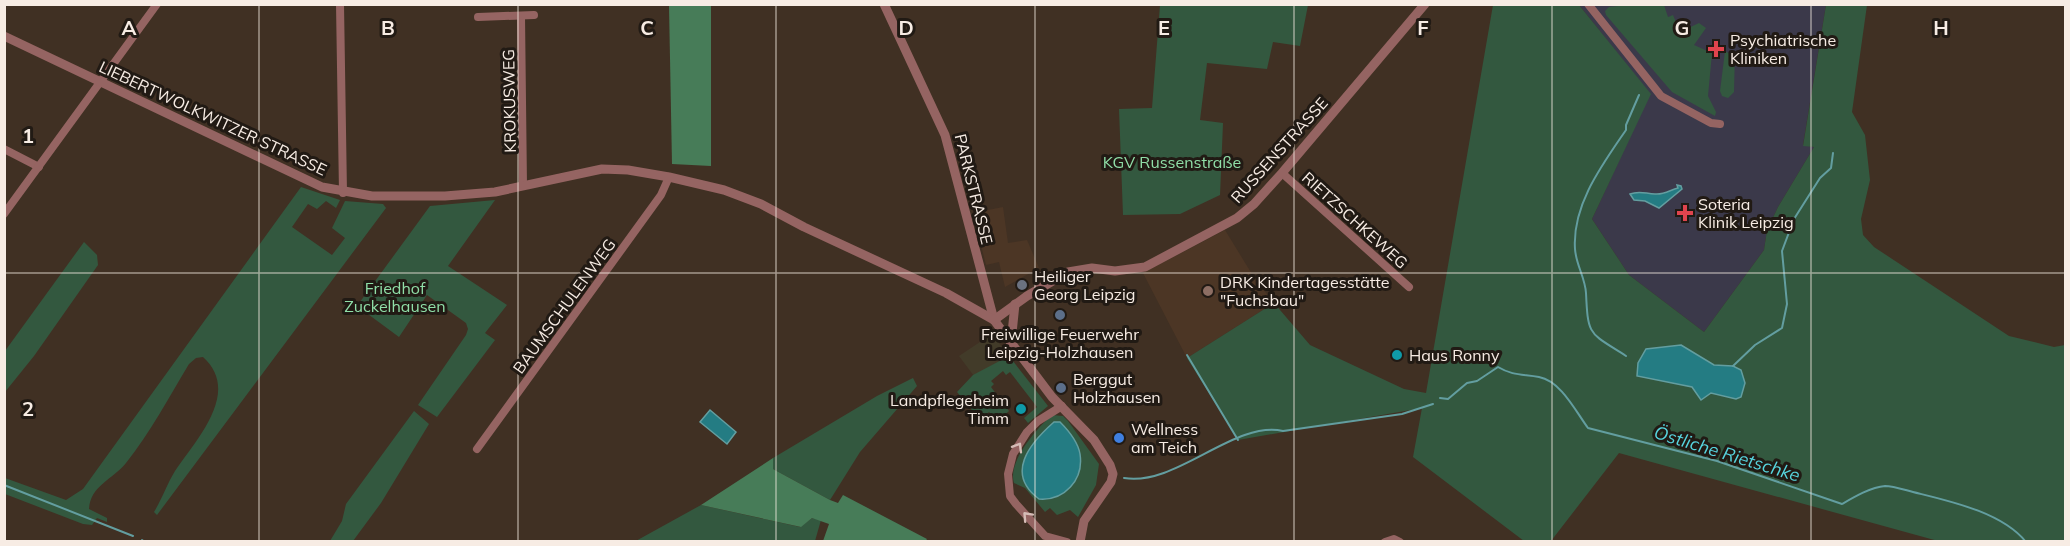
<svg xmlns="http://www.w3.org/2000/svg" width="2070" height="546" font-family="Mulish,sans-serif">
<rect width="100%" height="100%" fill="#403023"/>
<!-- commercial -->
<polygon fill="#423b29" points="992,334 1009,356 974,376 959,356"/>
<!-- built -->
<g fill="#4c3625">
<polygon points="1003,207 1008,243 1027,240 1039,268 1005,287 999,262 986,265 973,213"/>
<polygon points="1225,230 1255,279 1274,303 1187,358 1143,273"/>
</g>
<!-- medical -->
<polygon fill="#3b394a" points="1579,5 1826,5 1803,145 1814,147 1778,207 1767,230 1764,250 1704,332 1629,275 1592,219 1650,94"/>
<!-- green -->
<g fill="#33583f">
<polygon points="1634,4 1664,5 1668,17 1673,15 1680,32 1699,23 1706,28 1694,45 1712,53 1708,96 1716,112 1715,116 1672,92 1606,15 1605,11 1609,7"/>
<polygon points="1160,5 1308,5 1300,46 1273,42 1267,69 1207,63 1200,120 1223,123 1220,195 1180,214 1123,215 1119,109 1152,108"/>
<polygon points="1493,5 1579,5 1651,94 1592,219 1629,275 1704,332 1764,250 1767,230 1778,207 1814,147 1803,146 1826,5 1867,5 1852,112 1865,135 1870,180 1861,219 1863,235 1874,247 2009,336 2054,347 2065,345 2065,541 1938,541 1619,453 1551,541 1524,541 1413,457 1422,408 1238,440 1187,358 1274,303 1310,345 1404,389 1426,393"/>
<polygon points="1725,51 1730,54 1735,52 1734,92 1728,98 1722,96 1720,91"/>
<path d="M 301,187 L 340,200 L 336,208 L 326,201 L 317,209 L 308,204 L 292,227 L 332,255 L 345,238 L 332,228 L 345,201 L 383,204 L 386,208 L 157,515 L 154,512 C 162,499 167,484 175,471 C 196,440 242,392 203,357 L 196,358 L 189,364 C 169,397 150,433 126,463 C 113,479 90,486 89,509 L 107,518 L 107,522 L 97,518 L 92,525 L 83,524 L 5,494 L 5,478 L 66,500 L 83,489 Z"/>
<polygon points="495,200 448,266 507,305 485,333 495,340 437,417 418,405 466,335 468,329 466,323 427,295 399,337 357,306 430,206"/>
<polygon points="84,242 97,255 98,265 34,356 5,392 5,351"/>
<polygon points="1009,356 1048,406 1028,423 1024,418 1037,407 1010,372 1006,375 1003,371 991,381 994,384 991,387 1009,411 998,421 989,412 980,420 957,392 973,375"/>
<polygon points="913,378 917,386 860,452 830,500 773,469 773,458 877,396"/>
<polygon points="414,411 429,424 381,503 353,541 330,541 342,521 346,504"/>
<path d="M 1052,415 L 1063,416 L 1068,421 L 1099,464 L 1096,485 L 1078,517 L 1070,510 L 1057,515 L 1050,508 L 1045,512 L 1025,488 L 1014,483 C 1007,462 1037,428 1052,415 Z"/>
<polygon points="701,505 800,527 812,518 821,520 815,541 634,542"/>
</g>
<!-- forest -->
<g fill="#477c58">
<polygon points="669,5 711,5 711,166 672,164"/>
<polygon points="773,458 773,469 830,500 838,503 843,495 927,539 925,542 823,541 829,524 812,518 801,527 701,505"/>
</g>
<!-- water -->
<g fill="#247c83" stroke="#639ea0" stroke-width="1.5">
<path d="M 1677,185 L 1681,186 L 1682,189 L 1659,208 L 1645,201 L 1634,200 L 1630,194 C 1640,190 1646,194 1655,194 C 1664,195 1670,190 1678,188 Z"/>
<polygon points="1681,345 1714,365 1733,366 1741,370 1745,383 1741,397 1736,399 1711,393 1701,400 1692,387 1637,376 1638,363 1646,349"/>
<polygon points="710,410 736,432 727,444 700,422"/>
<path d="M 1054,422 L 1060,422 C 1068,430 1078,442 1080,454 C 1084,480 1064,501 1039,499 C 1005,474 1029,444 1054,422 Z"/>
</g>
<g fill="none" stroke-linecap="round" stroke-linejoin="round">
<!-- stream -->
<g stroke="#639ea0" stroke-width="2">
<polyline points="1187,355 1238,440"/>
<path d="M 1626,356 C 1589,332 1588,337 1586,293 C 1585,277 1576,265 1575,249 C 1572,205 1602,165 1626,130 L 1626,125 L 1639,95"/>
<polyline points="1733,366 1755,345 1782,328 1787,304 1782,251 1794,219 1820,178 1831,168 1833,153"/>
<path d="M 1440,398 L 1448,399 L 1467,383 L 1477,381 L 1498,367 C 1513,376 1523,374 1539,377 C 1561,381 1576,412 1588,428 L 1717,461 L 1842,504 C 1854,497 1871,487 1885,486 C 1893,486 1905,490 1913,492 C 1949,501 2002,512 2026,542"/>
<path d="M 1124,478 C 1176,487 1234,420 1283,431 L 1402,414 L 1433,404"/>
<polyline points="4,485 133,536"/>
<polyline points="142,540 145,542"/>
</g>
<!-- minor -->
<g stroke="#956462" stroke-width="8">
<polyline points="340,4 343,193"/>
<polyline points="1588,4 1661,96 1711,123 1720,124"/>
<polyline points="521,16 523,186"/>
<polyline points="478,17 534,15"/>
<polyline points="4,149 39,167"/>
<polyline points="1282,173 1409,287"/>
<polyline points="4,214 157,4"/>
<polyline points="1062,406 1038,421 1027,432 1013,454 1008,474 1010,496 1016,504 1045,536 1067,542"/>
<polyline points="477,449 661,195 669,177"/>
<polyline points="1385,542 1394,539 1400,542"/>
</g>
<!-- tertiary -->
<g stroke="#956462" stroke-width="9">
<polyline points="884,4 945,135 994,320 1052,397 1094,440 1110,465 1113,474 1111,482 1084,521 1080,542"/>
<polyline points="4,36 322,187 372,196 445,196 495,192 602,169 628,170 669,177 724,190 761,204 804,227 946,293 994,320"/>
<polyline points="994,320 1027,296 1068,272 1092,268 1115,271 1145,267 1237,218 1254,204 1282,173 1425,4"/>
<polyline points="1011,343 1015,304"/>
</g>
</g>
<!-- one-way arrows -->
<defs><path id="oneway-chevron" d="M-2-3.5L2.5 0L-2 3.5" fill="none" stroke-width="1.6" stroke-linecap="round" stroke-linejoin="round" transform="scale(1.5)"/></defs>
<g stroke="#d5bcb6">
<use href="#oneway-chevron" transform="translate(1018 447) rotate(-59)"/>
<use href="#oneway-chevron" transform="translate(1027 516) rotate(-133)"/>
</g>
<!-- grid -->
<path fill="none" stroke="#f7ece4" stroke-width="1.5" stroke-opacity="0.55" d="M 259,4 L 259,542M 518,4 L 518,542M 776,4 L 776,542M 1035,4 L 1035,542M 1294,4 L 1294,542M 1552,4 L 1552,542M 1811,4 L 1811,542M 4,273 L 2066,273"/>
<!-- markers -->
<g fill="#e0444e" stroke="#211a14" stroke-width="2">
<path d="M1713 40h6v6h6v6h-6v6h-6v-6h-6v-6h6z"/>
<path d="M1682 204h6v6h6v6h-6v6h-6v-6h-6v-6h6z"/>
</g>
<circle fill="#6b7280" stroke="#211a14" stroke-width="2" cx="1022" cy="285" r="6"/>
<circle fill="#8d6e63" stroke="#211a14" stroke-width="2" cx="1208" cy="291" r="6"/>
<g fill="#5c6f8a" stroke="#211a14" stroke-width="2">
<circle cx="1060" cy="315" r="6"/>
<circle cx="1061" cy="388" r="6"/>
</g>
<g fill="#0f9aa8" stroke="#211a14" stroke-width="2">
<circle cx="1397" cy="355" r="6"/>
<circle cx="1021" cy="409" r="6"/>
</g>
<circle fill="#3f7fe0" stroke="#211a14" stroke-width="2" cx="1119" cy="438" r="6"/>
<g text-anchor="middle" stroke-width="6" stroke-linejoin="round" paint-order="stroke">
<!-- poi labels -->
<g font-size="16" fill="#f7ece4" stroke="#211a14" text-anchor="start">
<text x="1730" y="46">Psychiatrische<tspan x="1730" dy="18">Kliniken</tspan></text>
<text x="1698" y="210">Soteria<tspan x="1698" dy="18">Klinik Leipzig</tspan></text>
<text x="1034" y="282">Heiliger<tspan x="1034" dy="18">Georg Leipzig</tspan></text>
<text x="1220" y="288">DRK Kindertagesstätte<tspan x="1220" dy="18">"Fuchsbau"</tspan></text>
<text x="1060" y="340" text-anchor="middle">Freiwillige Feuerwehr<tspan x="1060" dy="18">Leipzig-Holzhausen</tspan></text>
<text x="1409" y="361">Haus Ronny</text>
<text x="1073" y="385">Berggut<tspan x="1073" dy="18">Holzhausen</tspan></text>
<text x="1009" y="406" text-anchor="end">Landpflegeheim<tspan x="1009" dy="18">Timm</tspan></text>
<text x="1131" y="435">Wellness<tspan x="1131" dy="18">am Teich</tspan></text>
</g>
<!-- street labels -->
<g font-size="16" fill="#f7ece4" stroke="#211a14">
<text transform="translate(509 101) rotate(-91)" y="6">KROKUSWEG</text>
<text transform="translate(213 118) rotate(25)" y="6">LIEBERTWOLKWITZER STRASSE</text>
<text transform="translate(1279 150) rotate(-48)" y="6">RUSSENSTRASSE</text>
<text transform="translate(974 189) rotate(76)" y="6">PARKSTRASSE</text>
<text transform="translate(1355 220) rotate(42)" y="6">RIETZSCHKEWEG</text>
<text transform="translate(564 306) rotate(-54)" y="6">BAUMSCHULENWEG</text>
</g>
<!-- park labels -->
<g font-size="16" fill="#90dfa8" stroke="#211a14">
<text x="1172" y="168">KGV Russenstraße</text>
<text x="395" y="294">Friedhof<tspan x="395" dy="18">Zuckelhausen</tspan></text>
</g>
<!-- water labels -->
<g font-size="18" font-style="italic" fill="#57d4de" stroke="#211a14">
<text transform="translate(1727 454) rotate(17)" y="6">Östliche Rietschke</text>
</g>
</g>
<g font-size="20" text-anchor="middle" font-weight="bold" fill="#f7ece4" stroke="#211a14" stroke-width="6" stroke-linejoin="round" paint-order="stroke">
<text x="129" y="35">A</text>
<text x="388" y="35">B</text>
<text x="647" y="35">C</text>
<text x="906" y="35">D</text>
<text x="1164" y="35">E</text>
<text x="1423" y="35">F</text>
<text x="1682" y="35">G</text>
<text x="1941" y="35">H</text>
<text x="28" y="143">1</text>
<text x="28" y="416">2</text>
</g>
<!-- border -->
<rect width="2070" height="546" fill="none" stroke="#f7ece4" stroke-width="12"/>
</svg>
